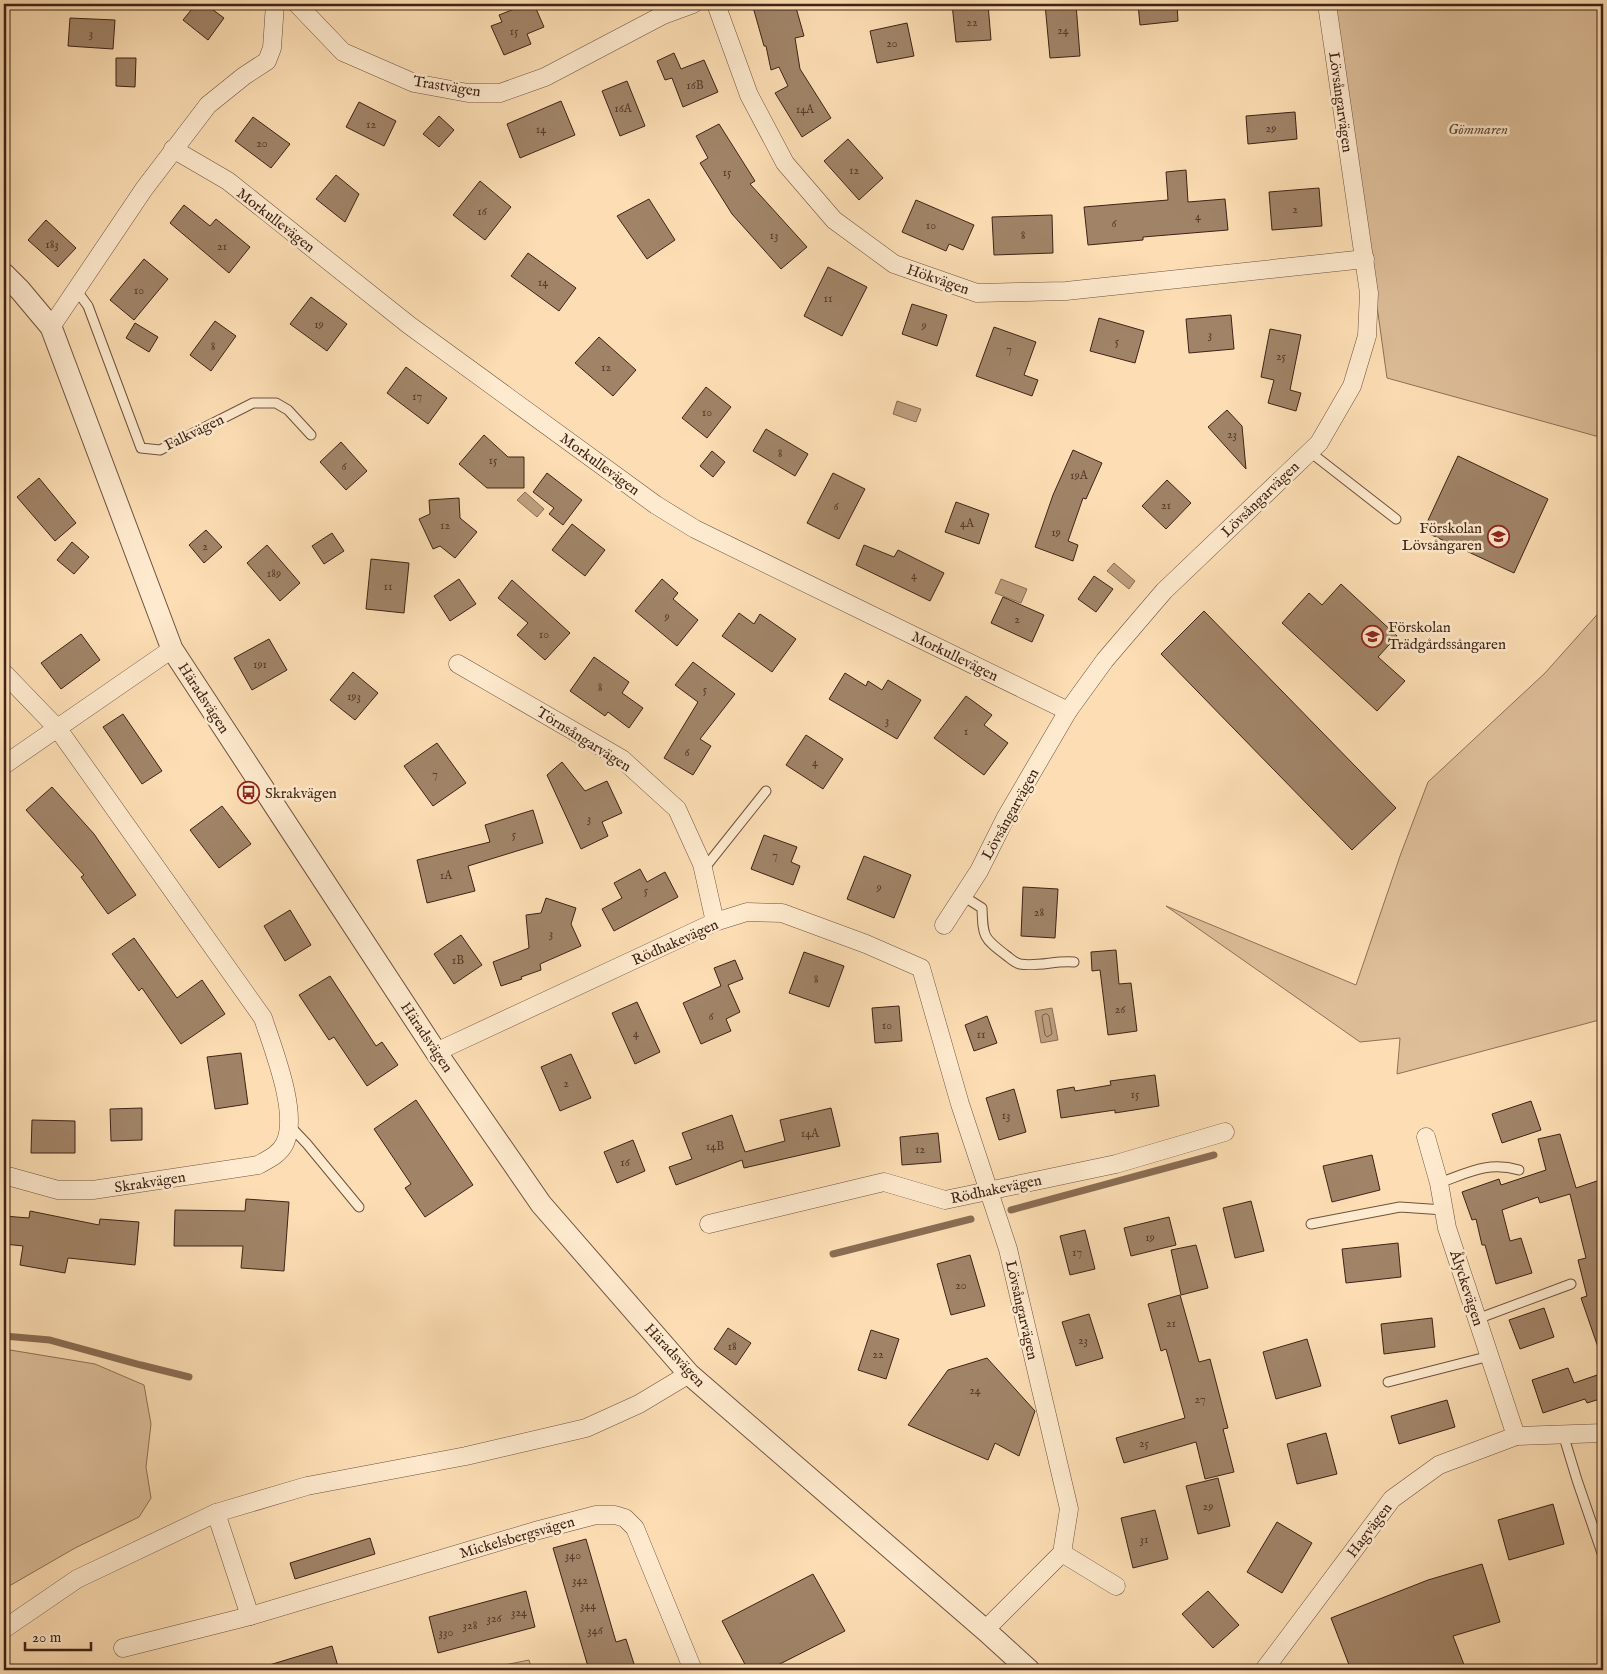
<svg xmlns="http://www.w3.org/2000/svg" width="1607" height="1674" font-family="'IM FELL English',serif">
<rect width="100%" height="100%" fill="#fddeb4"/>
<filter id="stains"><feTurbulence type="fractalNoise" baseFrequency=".004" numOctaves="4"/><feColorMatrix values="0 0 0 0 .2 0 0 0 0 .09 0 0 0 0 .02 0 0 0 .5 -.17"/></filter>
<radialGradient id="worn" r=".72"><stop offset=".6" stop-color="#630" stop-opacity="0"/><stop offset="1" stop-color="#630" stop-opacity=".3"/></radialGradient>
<!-- green -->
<g fill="#ddbe99" stroke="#8e7058">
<polygon points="1335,4 1603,4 1603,438 1387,378"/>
<polygon points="1603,608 1603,1019 1397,1074 1400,1038 1360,1042 1166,906 1356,985 1400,856 1428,782 1545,673"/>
<polygon points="4,1349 95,1364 144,1385 151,1424 146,1467 151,1498 139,1517 75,1548 4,1589"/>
<polygon points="529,1660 532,1670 480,1670"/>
</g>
<!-- water -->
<g fill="#bc9e7e" stroke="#8a6d54">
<polygon points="897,401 921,409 916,422 893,414"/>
<polygon points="525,492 544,509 537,517 517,500"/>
<polygon points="1114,563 1135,581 1129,589 1107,571"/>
<polygon points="1001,579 1027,589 1021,603 995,593"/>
<polygon points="1052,1008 1058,1040 1041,1043 1035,1011"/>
</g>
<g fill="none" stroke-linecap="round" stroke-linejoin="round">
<!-- shore -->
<polygon stroke="#7d604a" stroke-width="1" points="1047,1014 1049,1016 1052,1034 1047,1037 1045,1035 1042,1017 1043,1015"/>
<!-- stream -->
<g stroke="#8a6d54" stroke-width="7">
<polyline points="1011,1210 1214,1155"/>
<polyline points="833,1254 971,1219"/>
<polyline points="4,1336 50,1340 141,1365 189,1377"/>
</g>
</g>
<!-- building -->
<g fill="#a18468" stroke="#3e2316">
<polygon points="196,4 205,4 224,18 208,40 183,20"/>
<polygon points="527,4 534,4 544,27 527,34 531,44 504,55 491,26 502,22 499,15"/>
<polygon points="764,4 795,4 804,36 795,38 800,69 831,118 802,137 775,93 788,86 779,67 771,70 766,46 764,46 753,7"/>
<polygon points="952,4 988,4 991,40 956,42"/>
<polygon points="1045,4 1076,4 1080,56 1050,58"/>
<polygon points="1138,4 1177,4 1178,21 1140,25"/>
<polygon points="70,18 115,20 113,49 68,46"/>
<polygon points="907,23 914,56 877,63 870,31"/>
<polygon points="674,53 681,69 704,60 718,92 683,107 672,78 665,80 657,61"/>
<polygon points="116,58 136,58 135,87 116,86"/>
<polygon points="627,81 645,126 620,136 602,91"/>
<polygon points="561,101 575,135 520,158 507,124"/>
<polygon points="359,102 396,121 384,146 346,127"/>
<polygon points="1295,112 1297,139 1248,144 1246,116"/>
<polygon points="439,116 454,130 439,147 423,134"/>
<polygon points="253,117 290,144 271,168 235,141"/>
<polygon points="719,124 755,181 750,184 807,247 781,269 732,214 700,163 708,158 696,136"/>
<polygon points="848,139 883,178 859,200 824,161"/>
<polygon points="1186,170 1188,202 1225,199 1228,230 1143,237 1143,240 1088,245 1084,207 1168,200 1166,172"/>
<polygon points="336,175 359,194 345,222 316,199"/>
<polygon points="480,181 511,207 485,240 453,215"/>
<polygon points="1319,188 1322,226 1272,230 1269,192"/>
<polygon points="649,199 675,240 647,259 617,216"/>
<polygon points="916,200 974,225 963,250 949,244 946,251 902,232"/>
<polygon points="184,205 210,226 216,219 250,247 229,273 170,223"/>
<polygon points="1052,215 1053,253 994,255 992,217"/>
<polygon points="46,220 76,248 58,267 28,240"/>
<polygon points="528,253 576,288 559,311 511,276"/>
<polygon points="144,259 168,279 134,320 110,300"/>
<polygon points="828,267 867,287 842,336 804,316"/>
<polygon points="311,297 347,324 327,351 290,324"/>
<polygon points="912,304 947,315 937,346 902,334"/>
<polygon points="1231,315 1234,349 1189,353 1186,319"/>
<polygon points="1099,318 1144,331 1135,363 1090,351"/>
<polygon points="215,321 236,336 211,371 190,355"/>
<polygon points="135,323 158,337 149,352 126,338"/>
<polygon points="994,327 1036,342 1024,375 1038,380 1032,396 976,376"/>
<polygon points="1270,329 1301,335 1290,390 1301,393 1296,411 1268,403 1274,380 1261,377"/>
<polygon points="599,337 636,370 613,396 575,363"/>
<polygon points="406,367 447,398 428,424 387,393"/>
<polygon points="706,387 731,407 707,438 682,418"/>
<polygon points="1227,410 1242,426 1246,469 1208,427"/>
<polygon points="766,429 808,454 795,476 753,451"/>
<polygon points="484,435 508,457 524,457 524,488 487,488 459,464"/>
<polygon points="341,442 367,471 346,490 320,462"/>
<polygon points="1073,450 1102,463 1086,499 1083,498 1068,541 1078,545 1073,561 1035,547 1053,495"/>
<polygon points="712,451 725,462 713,477 700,466"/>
<polygon points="1458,456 1548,499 1514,573 1423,531"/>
<polygon points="547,473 582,500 563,525 549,514 554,508 533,492"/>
<polygon points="833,473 865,489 839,539 807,523"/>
<polygon points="39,478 76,523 55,541 17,497"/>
<polygon points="1167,480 1191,503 1166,529 1142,506"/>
<polygon points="459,498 460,518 477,532 455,558 440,546 433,549 419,519 430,514 429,500"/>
<polygon points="956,502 989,514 979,544 945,532"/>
<polygon points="572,524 605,550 585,576 552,550"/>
<polygon points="206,530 222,547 204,563 189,545"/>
<polygon points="332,533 344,551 324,564 312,546"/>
<polygon points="72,542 89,557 74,574 57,560"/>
<polygon points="267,545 300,583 280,601 247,563"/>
<polygon points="864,545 894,557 898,550 944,573 930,601 856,565"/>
<polygon points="371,559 409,563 404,613 366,609"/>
<polygon points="1094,576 1113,589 1096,612 1078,599"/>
<polygon points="459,579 476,604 450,621 434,596"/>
<polygon points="662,579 678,593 673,599 698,620 677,646 635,611"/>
<polygon points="512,580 570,633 545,660 517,635 528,623 498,598"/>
<polygon points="1341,584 1397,636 1378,657 1405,681 1377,711 1282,623 1309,593 1322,605"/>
<polygon points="1003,597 1044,615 1032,642 991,623"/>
<polygon points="1204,611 1396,808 1352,850 1161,654"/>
<polygon points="739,613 754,624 760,614 796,639 772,672 722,636"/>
<polygon points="81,634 100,660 61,689 41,663"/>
<polygon points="269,639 287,670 252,690 234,658"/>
<polygon points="594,657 629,682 622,693 643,708 629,728 608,712 605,716 570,691"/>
<polygon points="693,662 735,694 700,739 711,746 693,775 664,758 698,702 675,685"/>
<polygon points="353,672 378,693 355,720 330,700"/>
<polygon points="845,673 866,686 868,681 882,690 888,680 921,700 897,739 829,699"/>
<polygon points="966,696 992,715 984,725 1008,743 984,775 934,738"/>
<polygon points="123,714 162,771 142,784 103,727"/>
<polygon points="806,735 843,759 823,789 786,765"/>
<polygon points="437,743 466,783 433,806 404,766"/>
<polygon points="562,762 585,791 607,781 622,813 602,822 608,836 581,849 547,775"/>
<polygon points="52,787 94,834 136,895 108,914 81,877 84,875 26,810"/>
<polygon points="222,806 251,844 219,868 190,830"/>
<polygon points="533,810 543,843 468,866 475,891 427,903 417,860 490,842 485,825"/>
<polygon points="764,835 797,847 791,862 800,866 793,885 751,869"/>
<polygon points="864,856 911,875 894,918 847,899"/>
<polygon points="640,869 647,882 665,872 678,897 614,931 602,909 622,898 614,883"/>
<polygon points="1023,887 1058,889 1055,938 1021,936"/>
<polygon points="546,898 576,908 571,924 581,946 540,964 541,970 521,977 522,979 501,986 493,962 529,948 526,915 541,913"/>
<polygon points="290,910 311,945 285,961 264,926"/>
<polygon points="461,935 482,965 454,984 434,954"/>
<polygon points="134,938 177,998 202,980 225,1014 181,1044 142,988 139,991 112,954"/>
<polygon points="1116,950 1119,984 1131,983 1137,1031 1108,1035 1100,970 1092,971 1091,952"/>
<polygon points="804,952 844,966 829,1007 789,993"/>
<polygon points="735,960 743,979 728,985 740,1012 726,1019 731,1031 701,1044 683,1003 721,986 714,968"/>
<polygon points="330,976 376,1046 382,1042 398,1065 367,1086 334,1037 329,1040 299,995"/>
<polygon points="637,1002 660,1052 635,1064 612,1013"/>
<polygon points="899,1006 902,1041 875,1043 872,1008"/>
<polygon points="987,1016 997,1043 974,1051 965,1025"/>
<polygon points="241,1053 248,1104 215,1109 207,1057"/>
<polygon points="571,1054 591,1098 560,1111 541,1067"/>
<polygon points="1155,1075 1159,1106 1115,1113 1115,1110 1061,1118 1057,1090 1074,1087 1075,1091 1111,1085 1110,1081"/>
<polygon points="1014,1089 1026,1132 999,1140 986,1098"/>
<polygon points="416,1100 473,1185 425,1217 405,1188 411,1184 374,1129"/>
<polygon points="1531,1101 1541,1130 1502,1143 1492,1114"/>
<polygon points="142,1108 142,1140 111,1141 110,1109"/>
<polygon points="831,1108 840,1146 744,1168 742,1160 676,1185 669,1167 692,1159 682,1133 732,1115 745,1152 785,1141 780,1120"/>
<polygon points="32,1120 75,1121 75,1153 31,1153"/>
<polygon points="938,1133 941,1162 902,1165 900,1137"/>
<polygon points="1560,1134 1576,1188 1603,1179 1603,1353 1600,1353 1581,1298 1587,1296 1578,1260 1586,1258 1570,1194 1540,1203 1538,1197 1502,1210 1510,1241 1521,1238 1532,1273 1496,1284 1485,1245 1482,1245 1476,1219 1472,1220 1462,1192 1499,1179 1501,1185 1546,1170 1538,1139"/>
<polygon points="633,1140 645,1171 617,1183 604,1152"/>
<polygon points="1372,1155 1380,1190 1332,1202 1323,1166"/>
<polygon points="246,1199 289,1202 284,1271 241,1268 243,1246 174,1246 175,1210 245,1211"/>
<polygon points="1251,1201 1264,1251 1235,1258 1223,1208"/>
<polygon points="30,1211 99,1225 100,1219 139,1222 135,1265 68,1258 65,1273 20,1265 23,1246 4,1244 4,1216 29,1218"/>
<polygon points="1169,1217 1176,1245 1131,1256 1124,1228"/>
<polygon points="1085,1230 1095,1269 1070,1275 1060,1236"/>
<polygon points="1398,1243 1401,1277 1346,1283 1342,1249"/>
<polygon points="1196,1245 1208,1288 1181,1295 1171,1250"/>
<polygon points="970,1255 985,1306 951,1315 937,1264"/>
<polygon points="1180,1295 1199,1362 1210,1359 1228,1428 1223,1429 1234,1472 1205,1479 1196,1442 1124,1463 1116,1438 1185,1418 1166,1349 1161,1351 1148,1304"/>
<polygon points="1544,1308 1554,1337 1520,1349 1509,1320"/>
<polygon points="1089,1314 1103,1358 1076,1366 1062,1322"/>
<polygon points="1432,1318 1435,1347 1384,1354 1381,1324"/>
<polygon points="728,1328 751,1343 736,1365 714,1349"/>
<polygon points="871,1330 899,1339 886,1379 858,1370"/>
<polygon points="1307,1339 1321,1386 1276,1399 1263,1352"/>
<polygon points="987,1358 1035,1411 1019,1456 995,1443 988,1460 908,1425 948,1370"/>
<polygon points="1568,1368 1574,1383 1603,1373 1603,1398 1587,1403 1585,1399 1543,1413 1532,1380"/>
<polygon points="1447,1400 1455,1427 1399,1444 1391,1416"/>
<polygon points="1326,1433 1337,1474 1297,1484 1287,1444"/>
<polygon points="1218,1478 1230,1526 1198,1534 1186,1486"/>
<polygon points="1553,1504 1564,1544 1509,1560 1498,1520"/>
<polygon points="1155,1510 1168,1559 1133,1568 1121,1518"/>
<polygon points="1277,1522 1312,1543 1282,1593 1247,1572"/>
<polygon points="370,1538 375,1554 295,1579 290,1563"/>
<polygon points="586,1539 616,1642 626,1639 636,1670 589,1670 553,1548"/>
<polygon points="1482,1564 1500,1622 1453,1636 1466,1670 1351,1670 1331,1618 1428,1580"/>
<polygon points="813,1574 845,1631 768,1670 748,1670 722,1621"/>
<polygon points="526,1591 535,1627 438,1653 429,1617"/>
<polygon points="1208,1591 1239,1625 1213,1648 1182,1614"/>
<polygon points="332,1646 339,1670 266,1670 266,1666"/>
</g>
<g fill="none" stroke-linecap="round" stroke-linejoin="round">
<defs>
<g id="service">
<polyline points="77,291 88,306 141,448 160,450 253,403 276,403 288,410 311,435"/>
<polyline points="1310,452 1396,519"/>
<polyline points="703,870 766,791"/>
<path d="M 963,896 L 982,908 C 983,937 983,938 1007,956 C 1011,959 1015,963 1020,964 C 1038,967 1057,960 1074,962"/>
<polyline points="290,1126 307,1144 359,1207"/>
<path d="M 1439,1183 C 1468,1173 1487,1161 1519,1170"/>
<polyline points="1311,1224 1400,1207 1444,1210"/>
<polyline points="1477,1319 1571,1284"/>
<polyline points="1388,1382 1490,1356"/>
<polyline points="1563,1434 1577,1480 1603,1556"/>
</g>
<g id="minor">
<polyline points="297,4 343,52 414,83 468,93 500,93 545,77 663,15 693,4"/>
<polyline points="716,4 749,95 785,163 834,220 894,264 977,293 1066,291 1365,259"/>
<polyline points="173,149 228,181 409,325 656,505 695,529 1068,711"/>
<polyline points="51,327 144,189 208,105 244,76 267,61 272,48 275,4"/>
<polyline points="458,664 622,759 677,809 702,864 715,922"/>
<path d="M 4,673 L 58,729 L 263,1018 C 273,1049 299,1113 285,1143 C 280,1154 269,1159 258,1165 L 93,1190 L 58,1190 L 4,1175"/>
<polyline points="4,765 172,649"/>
<polyline points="944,925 979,871 1006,817 1068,711 1105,660 1164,591 1319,443 1352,386 1367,336 1369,293 1327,4"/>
<polyline points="436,1052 715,922 747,912 782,913 866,944 921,968 960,1104 1008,1249 1069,1509 1062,1553 985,1630"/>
<polyline points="1426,1137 1439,1183 1447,1228 1516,1436"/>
<polyline points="709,1224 884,1182 945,1200 1116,1164 1225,1132"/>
<polyline points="216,1513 250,1616"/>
<polyline points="1062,1553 1116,1586"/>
<polyline points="4,1629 77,1579 216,1513 307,1486 466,1456 586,1428 639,1404 689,1374"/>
<polyline points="123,1648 250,1616 535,1531 596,1515 615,1515 625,1518 635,1528 693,1670"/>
<polyline points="1264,1670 1392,1499 1439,1465 1516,1436 1603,1433"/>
</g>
<polyline id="tertiary" points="4,274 20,290 51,327 172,649 436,1052 541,1204 689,1374 985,1630 1029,1670"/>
</defs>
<!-- service casing -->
<use href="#service" stroke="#6e523e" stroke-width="11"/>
<!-- minor casing -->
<use href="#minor" stroke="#6e523e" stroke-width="19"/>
<!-- tertiary casing -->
<use href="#tertiary" stroke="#6e523e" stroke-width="23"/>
<!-- service -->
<use href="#service" stroke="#feeace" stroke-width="9"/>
<!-- minor -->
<use href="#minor" stroke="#feeace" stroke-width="18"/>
<!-- tertiary -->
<use href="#tertiary" stroke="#feeace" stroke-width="21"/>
</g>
<!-- icons -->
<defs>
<symbol id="school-ring" viewBox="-11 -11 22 22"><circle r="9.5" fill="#feeace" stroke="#8f2418" stroke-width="1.5"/><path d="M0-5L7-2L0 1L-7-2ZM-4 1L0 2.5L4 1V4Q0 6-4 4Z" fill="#8f2418"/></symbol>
<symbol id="bus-ring" viewBox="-11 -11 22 22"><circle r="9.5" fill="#feeace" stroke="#8f2418" stroke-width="1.5"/><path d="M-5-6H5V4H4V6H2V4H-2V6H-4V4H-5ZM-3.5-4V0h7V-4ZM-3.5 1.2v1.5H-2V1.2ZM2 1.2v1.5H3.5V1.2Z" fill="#8f2418"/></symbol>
</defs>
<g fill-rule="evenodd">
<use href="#school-ring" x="1486" y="524" width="25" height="25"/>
<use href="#school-ring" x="1360" y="624" width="25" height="25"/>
<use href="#bus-ring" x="236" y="780" width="25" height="25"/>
</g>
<g text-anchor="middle" stroke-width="5" stroke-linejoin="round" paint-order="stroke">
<!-- number labels -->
<g font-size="12" fill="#573b2a">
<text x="972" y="26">22</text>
<text x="1063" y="34">24</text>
<text x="514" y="35">15</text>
<text x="91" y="37">3</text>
<text x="892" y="47">20</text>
<text x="695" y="89">16B</text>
<text x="623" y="112">16A</text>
<text x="805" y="113">14A</text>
<text x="371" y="128">12</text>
<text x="1271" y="132">29</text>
<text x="541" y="133">14</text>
<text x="262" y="147">20</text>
<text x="854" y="174">12</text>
<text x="727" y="176">15</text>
<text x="1295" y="213">2</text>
<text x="482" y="215">16</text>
<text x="1198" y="220">4</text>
<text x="1114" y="227">6</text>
<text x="931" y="229">10</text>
<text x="774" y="239">13</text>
<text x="1023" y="239">8</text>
<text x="52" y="248">183</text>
<text x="222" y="250">21</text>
<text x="543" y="286">14</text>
<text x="139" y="294">10</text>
<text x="828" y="302">11</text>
<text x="319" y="328">19</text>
<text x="924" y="329">9</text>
<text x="1210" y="338">3</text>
<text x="1117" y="345">5</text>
<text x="213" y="350">8</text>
<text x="1009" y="353">7</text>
<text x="1281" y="360">25</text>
<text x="606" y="371">12</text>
<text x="417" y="400">17</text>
<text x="707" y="416">10</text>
<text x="1232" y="438">23</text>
<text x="780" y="457">8</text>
<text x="493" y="464">15</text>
<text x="344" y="470">6</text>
<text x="1079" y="479">19A</text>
<text x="1166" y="509">21</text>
<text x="836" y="510">6</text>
<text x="967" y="527">4A</text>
<text x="445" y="529">12</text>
<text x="1056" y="536">19</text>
<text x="205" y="550">2</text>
<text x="274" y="577">189</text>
<text x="914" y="579">4</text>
<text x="388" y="590">11</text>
<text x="667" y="620">9</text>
<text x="1017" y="623">2</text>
<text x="544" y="638">10</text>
<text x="260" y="668">191</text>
<text x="600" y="691">8</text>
<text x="705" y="693">5</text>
<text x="354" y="700">193</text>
<text x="887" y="724">3</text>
<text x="966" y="735">1</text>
<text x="687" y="756">6</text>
<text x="815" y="766">4</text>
<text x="435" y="778">7</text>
<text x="589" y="822">3</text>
<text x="514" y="838">5</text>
<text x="775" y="859">7</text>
<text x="446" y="879">1A</text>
<text x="879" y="891">9</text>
<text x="646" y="894">5</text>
<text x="1039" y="916">28</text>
<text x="551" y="937">3</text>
<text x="458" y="964">1B</text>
<text x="816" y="983">8</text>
<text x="1120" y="1013">26</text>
<text x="711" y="1020">6</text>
<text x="887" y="1029">10</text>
<text x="636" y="1037">4</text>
<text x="981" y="1038">11</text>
<text x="566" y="1087">2</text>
<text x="1135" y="1098">15</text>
<text x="1006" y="1119">13</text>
<text x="810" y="1137">14A</text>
<text x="715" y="1150">14B</text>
<text x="920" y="1153">12</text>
<text x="625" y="1166">16</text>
<text x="1150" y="1241">19</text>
<text x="1077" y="1256">17</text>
<text x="961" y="1289">20</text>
<text x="1171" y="1327">21</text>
<text x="1083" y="1344">23</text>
<text x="732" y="1350">18</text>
<text x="878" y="1358">22</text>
<text x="975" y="1394">24</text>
<text x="1200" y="1403">27</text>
<text x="1144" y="1447">25</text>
<text x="1208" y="1510">29</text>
<text x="1144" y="1543">31</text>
<text x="573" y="1559">340</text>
<text x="580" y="1584">342</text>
<text x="588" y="1609">344</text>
<text x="519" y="1616">324</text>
<text x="494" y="1622">326</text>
<text x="470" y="1629">328</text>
<text x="595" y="1634">346</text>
<text x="446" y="1636">330</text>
</g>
<!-- street labels -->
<g font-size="15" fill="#3e2316" stroke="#feeace">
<text transform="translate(447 86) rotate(9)" y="5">Trastvägen</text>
<text transform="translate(1341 102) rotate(82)" y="5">Lövsångarvägen</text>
<text transform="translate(276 220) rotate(38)" y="5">Morkullevägen</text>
<text transform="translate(938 279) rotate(19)" y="5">Hökvägen</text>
<text transform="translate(194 432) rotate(-26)" y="5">Falkvägen</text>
<text transform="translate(600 464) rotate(36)" y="5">Morkullevägen</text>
<text transform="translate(1260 499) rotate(-44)" y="5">Lövsångarvägen</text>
<text transform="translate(955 656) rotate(26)" y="5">Morkullevägen</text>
<text transform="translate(204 698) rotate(57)" y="5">Häradsvägen</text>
<text transform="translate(584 739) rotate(32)" y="5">Törnsångarvägen</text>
<text transform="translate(1010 814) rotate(-61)" y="5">Lövsångarvägen</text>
<text transform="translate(675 942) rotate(-24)" y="5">Rödhakevägen</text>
<text transform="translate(427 1037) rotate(56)" y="5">Häradsvägen</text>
<text transform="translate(150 1182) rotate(-9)" y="5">Skrakvägen</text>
<text transform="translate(996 1189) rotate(-12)" y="5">Rödhakevägen</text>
<text transform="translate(1467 1288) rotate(72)" y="5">Ålyckevägen</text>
<text transform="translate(1022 1310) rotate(77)" y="5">Lövsångarvägen</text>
<text transform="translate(675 1355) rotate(47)" y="5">Häradsvägen</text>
<text transform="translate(1369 1530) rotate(-53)" y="5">Hagvägen</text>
<text transform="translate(517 1537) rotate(-16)" y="5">Mickelsbergsvägen</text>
</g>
<!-- park labels -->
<g font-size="15" font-style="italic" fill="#664a37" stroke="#feeace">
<text x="1478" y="134">Gömmaren</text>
</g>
<!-- poi labels -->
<g font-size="15" fill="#3e2316" stroke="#feeace" text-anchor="start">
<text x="1482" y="533" text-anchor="end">Förskolan<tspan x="1482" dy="17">Lövsångaren</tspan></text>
<text x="1388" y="632">Förskolan<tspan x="1388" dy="17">Trädgårdssångaren</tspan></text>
<text x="265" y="798">Skrakvägen</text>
</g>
</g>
<!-- margin -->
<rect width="1607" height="1674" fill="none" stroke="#fddeb4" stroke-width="20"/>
<rect x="5" y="5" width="1597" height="1664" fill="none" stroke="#3e2316" stroke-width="2.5"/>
<rect x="10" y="10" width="1587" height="1654" fill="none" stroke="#3e2316"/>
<!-- scale -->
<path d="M25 1642v8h66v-8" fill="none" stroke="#3e2316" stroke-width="2.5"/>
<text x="32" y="1642" font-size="15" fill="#3e2316" stroke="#feeace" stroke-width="4" paint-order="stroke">20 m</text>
<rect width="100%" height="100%" filter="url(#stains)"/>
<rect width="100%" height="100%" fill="url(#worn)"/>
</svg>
